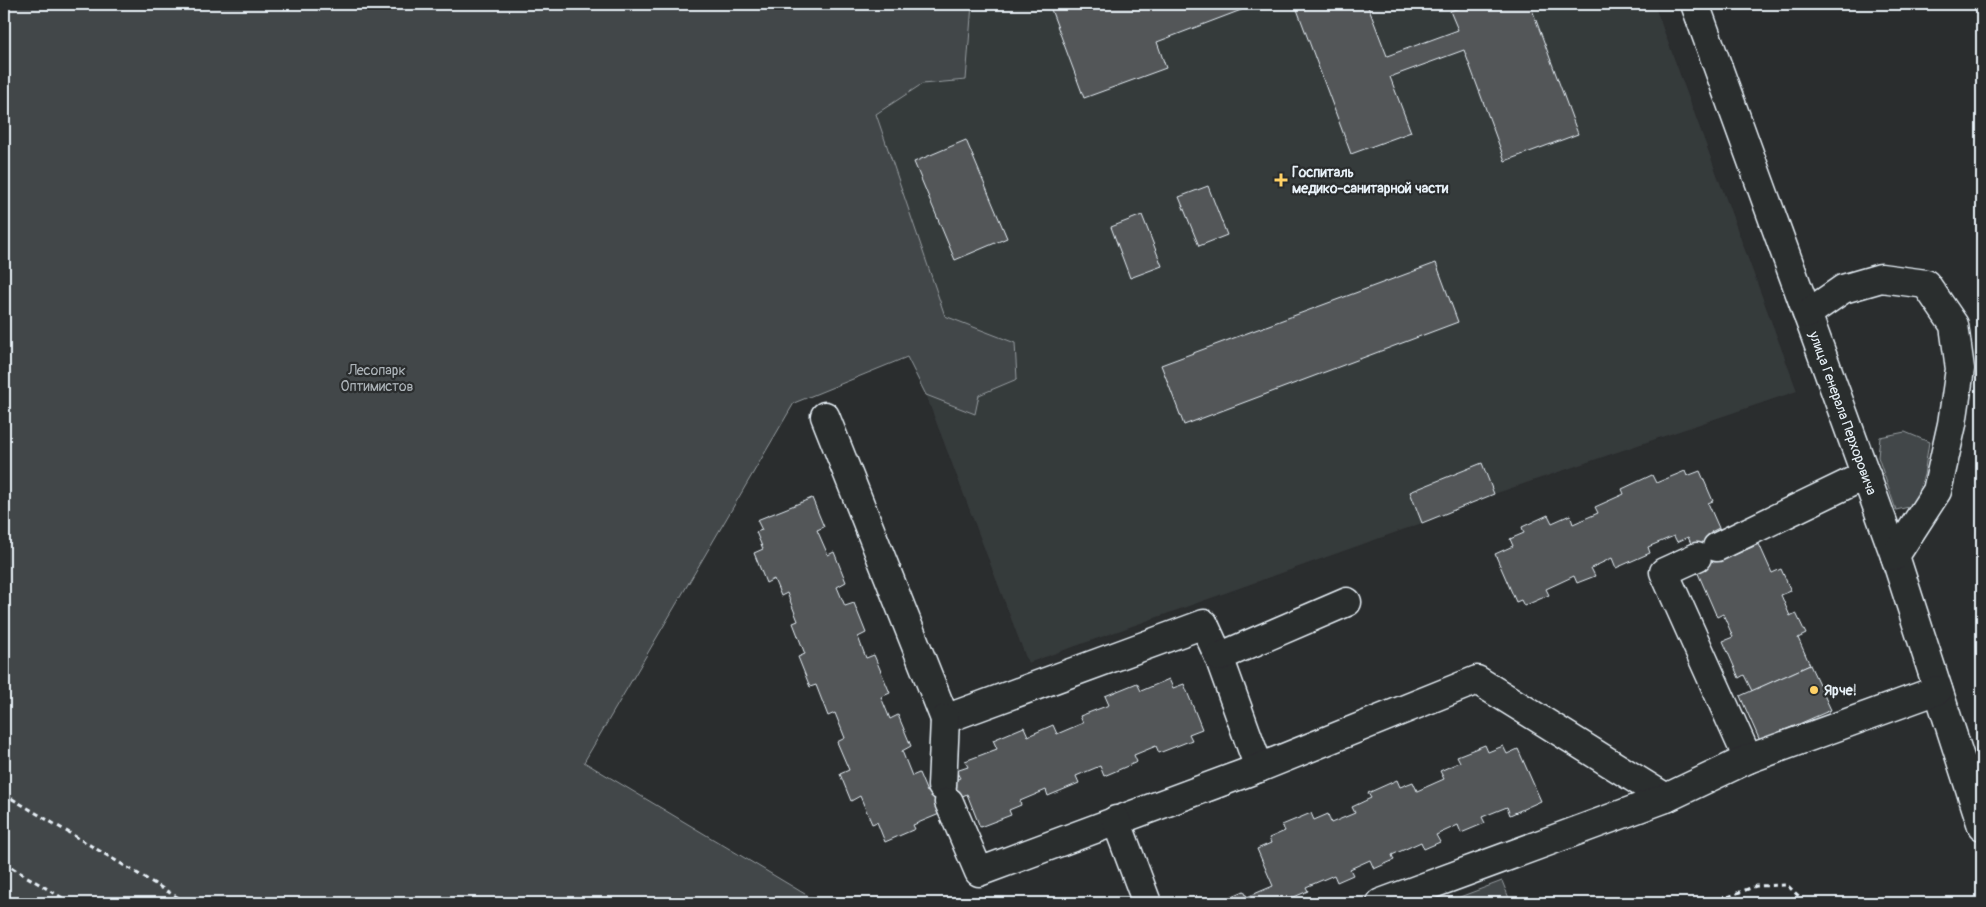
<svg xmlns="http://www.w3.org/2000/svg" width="1986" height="907" font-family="Pangolin,sans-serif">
<rect width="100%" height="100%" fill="#2a2d2e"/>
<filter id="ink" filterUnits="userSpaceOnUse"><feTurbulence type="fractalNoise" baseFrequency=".02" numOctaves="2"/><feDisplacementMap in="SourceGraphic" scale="10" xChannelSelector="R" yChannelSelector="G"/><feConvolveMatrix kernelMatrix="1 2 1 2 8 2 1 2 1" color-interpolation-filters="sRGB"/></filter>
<g filter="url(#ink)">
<!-- built -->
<polygon fill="#363a3b" points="777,4 1654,4 1797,391 1494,494 1422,523 1028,663"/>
<!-- green -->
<g fill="#424648" stroke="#959ca0">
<polygon points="4,4 972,4 966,80 922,84 876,114 945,316 1015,343 1017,379 979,395 975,414 926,395 907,357 794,403 584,762 820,903 4,903"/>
<polygon points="1905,432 1929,442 1924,475 1913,506 1896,510 1878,457 1880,437"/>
<polygon points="1502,881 1511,903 1444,903"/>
</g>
<!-- building -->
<g fill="#535759" stroke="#e8f1f8">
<polygon points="1049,4 1141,4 1142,7 1151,4 1257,4 1157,42 1166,68 1084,98"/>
<polygon points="1295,4 1367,4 1387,56 1458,30 1450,11 1471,4 1530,4 1578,134 1505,161 1464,50 1390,77 1411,132 1351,154"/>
<polygon points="966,140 1007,238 955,260 914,162"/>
<polygon points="1208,186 1227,235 1199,246 1179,197"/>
<polygon points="1142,215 1162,266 1130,278 1111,227"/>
<polygon points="1436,263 1458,322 1184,425 1161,365"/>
<polygon points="1482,463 1494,494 1422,523 1410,492"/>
<polygon points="1685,471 1687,476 1700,471 1713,501 1708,503 1719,528 1711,532 1723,560 1759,544 1772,573 1781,569 1791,591 1781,595 1790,616 1796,613 1806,634 1798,638 1810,665 1752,691 1744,675 1739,678 1723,641 1733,637 1723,614 1717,617 1697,571 1702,568 1688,537 1677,542 1674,536 1648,547 1650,553 1616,568 1612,558 1591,568 1595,576 1577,583 1574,576 1546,589 1549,595 1524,606 1521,600 1516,602 1495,554 1513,546 1510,539 1524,533 1522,527 1548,515 1552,523 1570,515 1573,524 1598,513 1595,507 1624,494 1622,489 1652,475 1656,483"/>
<polygon points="812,498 824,527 817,530 828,555 834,552 846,582 837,587 845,606 854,603 866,633 858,637 866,658 874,655 890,693 881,697 890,719 898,715 911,746 902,751 912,776 919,773 927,792 960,778 956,771 968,767 965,761 997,749 993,740 1024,727 1028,736 1053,725 1057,734 1083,723 1080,716 1109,705 1105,696 1137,683 1141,691 1169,679 1173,688 1184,684 1202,729 1189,734 1192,740 1159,753 1156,746 1134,755 1137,762 1104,776 1100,766 1076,776 1079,783 1048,796 1046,790 1020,801 1021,805 1009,810 1011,815 980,827 967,794 949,802 942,813 913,825 915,829 885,842 877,822 872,824 860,796 851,801 840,774 849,770 837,742 845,738 835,713 828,716 816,685 810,687 798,657 805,654 793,623 798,621 787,593 781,596 774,579 766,583 754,553 763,549 756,532 762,530 757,520"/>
<polygon points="1810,665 1831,710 1760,741 1740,696"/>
<polygon points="1485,745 1488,752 1503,746 1507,754 1518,749 1541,801 1510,815 1507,807 1482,817 1485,823 1461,833 1458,825 1436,835 1440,842 1424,849 1421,842 1392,855 1394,860 1374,869 1370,860 1350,869 1353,875 1337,882 1334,875 1306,887 1308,891 1280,903 1216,903 1244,891 1247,897 1273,886 1257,849 1271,843 1269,838 1285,831 1282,825 1311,813 1314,820 1328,814 1331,823 1355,813 1352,807 1371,798 1368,793 1397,780 1400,787 1413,782 1417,791 1444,779 1440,771 1460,762 1457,756"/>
</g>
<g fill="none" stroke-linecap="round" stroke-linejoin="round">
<defs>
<g id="minor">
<path id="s1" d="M 1695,4 L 1895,556 L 1982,826"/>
<polyline points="1807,314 1843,289 1881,278 1926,284 1954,325 1960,369 1952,424 1937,491 1895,556"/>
<polyline points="825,416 945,719 1204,624 1219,657 1259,768"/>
<polyline points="1717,547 1866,475"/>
<polyline points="1697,557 1664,572 1748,759"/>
<polyline points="1219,657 1347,602"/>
<polyline points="942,786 945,719"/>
<polyline points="949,802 979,872 1259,768 1477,680 1666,798"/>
<polyline points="1116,820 1147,903"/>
<polyline points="1381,903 1666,798 1748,759 1938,690"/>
</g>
</defs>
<!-- minor casing -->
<use href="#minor" stroke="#e8f1f8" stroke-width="31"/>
<!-- path -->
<g stroke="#e8f1f8" stroke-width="3" stroke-dasharray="5 4" stroke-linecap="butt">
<polyline points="4,794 187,903"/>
<polyline points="4,863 71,903"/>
<polyline points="4,900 9,903"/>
<polyline points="1711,903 1756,886 1787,885 1806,903"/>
</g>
<!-- minor -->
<use href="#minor" stroke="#2a2d2e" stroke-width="28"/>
</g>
</g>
<!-- markers -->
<g fill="#ffd166" stroke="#2a2d2e" stroke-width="2">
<path d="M1278.5 172.5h5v5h5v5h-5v5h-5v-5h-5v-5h5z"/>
<circle cx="1814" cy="690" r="5"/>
</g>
<g text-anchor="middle" stroke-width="4.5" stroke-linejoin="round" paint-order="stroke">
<!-- poi labels -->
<g font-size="14" font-weight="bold" fill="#e8f1f8" stroke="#2a2d2e" text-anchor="start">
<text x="1292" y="177">Госпиталь<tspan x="1292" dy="16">медико-санитарной части</tspan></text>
<text x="1824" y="695">Ярче!</text>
</g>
<!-- park labels -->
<g font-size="14" fill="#aeb5ba" stroke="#2a2d2e">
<text x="377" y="375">Лесопарк<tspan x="377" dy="16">Оптимистов</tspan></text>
</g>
<!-- street labels -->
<g font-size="14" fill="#e8f1f8" stroke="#2a2d2e">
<text dy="5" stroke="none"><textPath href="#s1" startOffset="435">улица Генерала Перхоровича</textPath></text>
</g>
</g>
<!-- margin -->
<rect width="1986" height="907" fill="none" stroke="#2a2d2e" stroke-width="20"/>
<rect x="10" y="10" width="1966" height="887" fill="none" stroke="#e8f1f8" stroke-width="2" filter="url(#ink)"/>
</svg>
